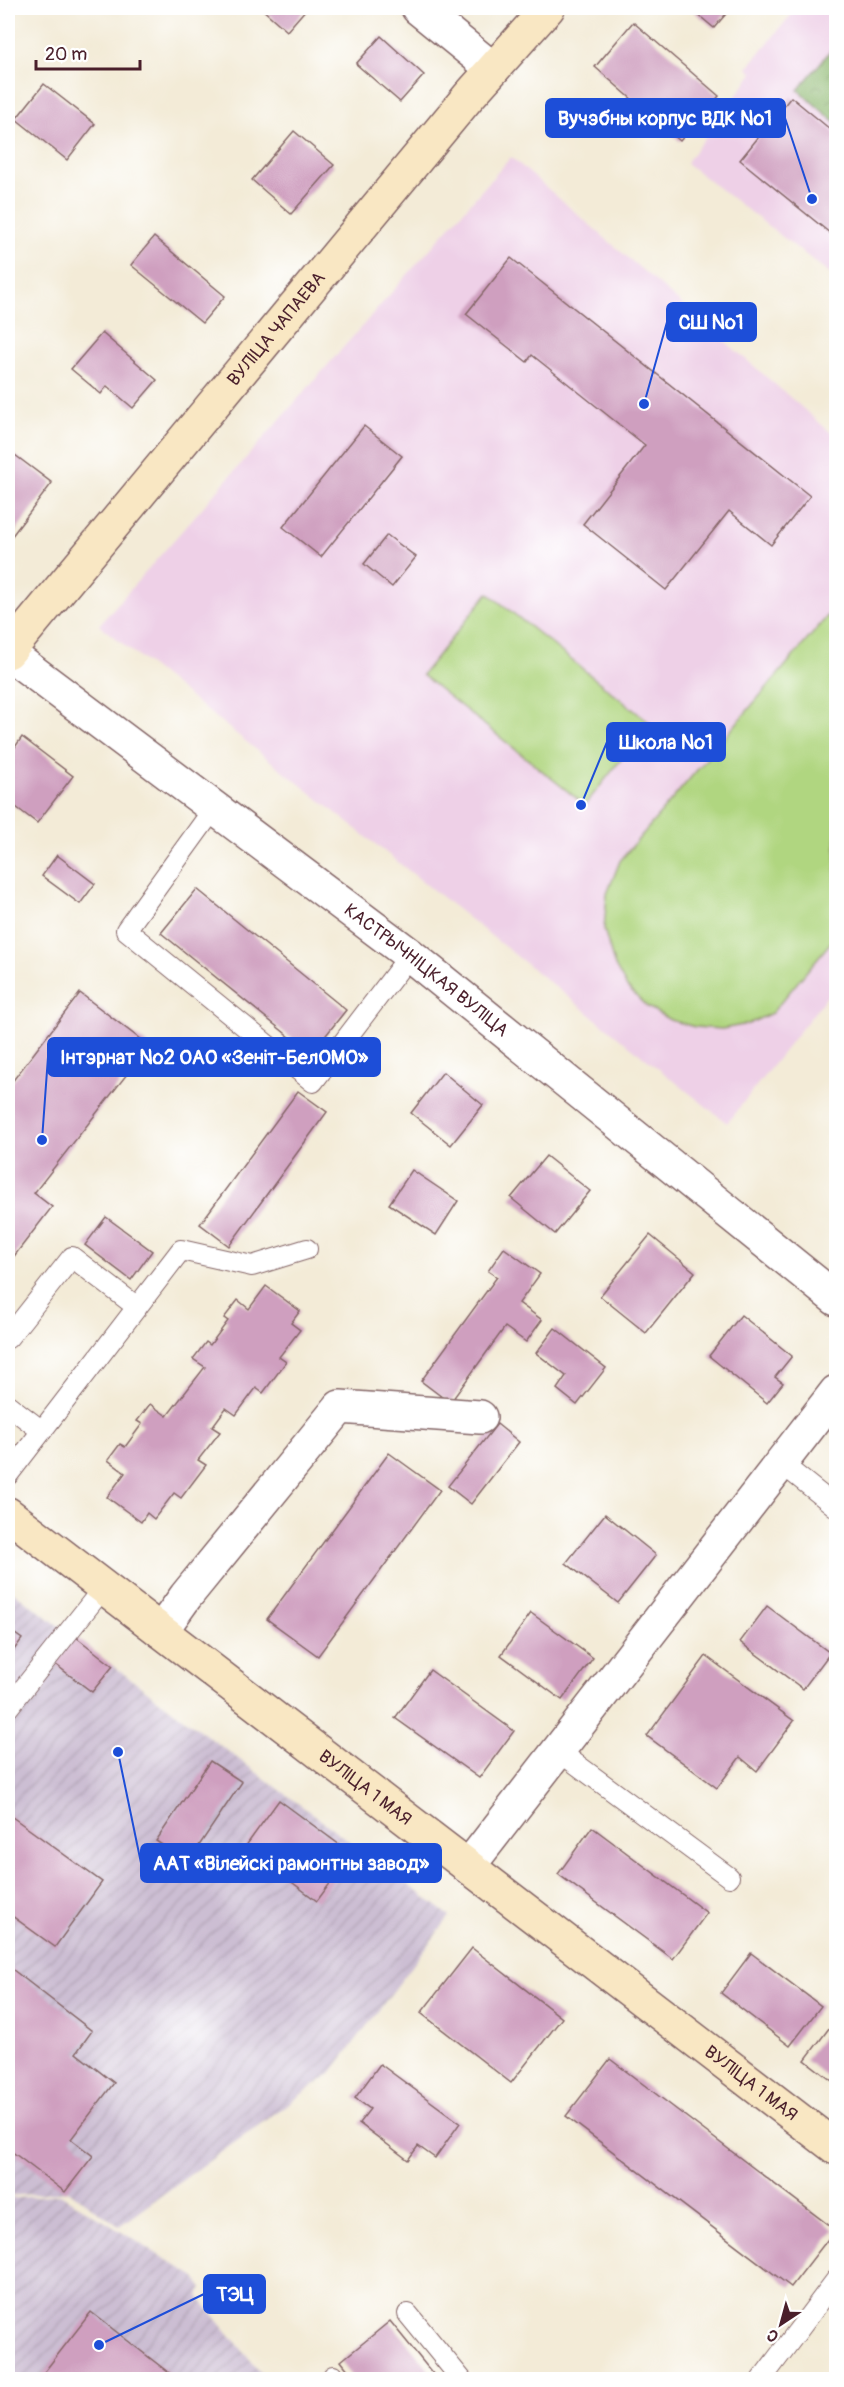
<svg xmlns="http://www.w3.org/2000/svg" width="844" height="2387" font-family="Pangolin,sans-serif">
<defs>
<pattern id="industrial-furrows" width="10" height="10" patternUnits="userSpaceOnUse" patternTransform="scale(1.5)"><rect width="10" height="10" fill="#ccbed3"/><path d="M-1 1l2-2M0 10L10 0M9 11l2-2" fill="none" stroke="#b1a3b5"/></pattern>
<pattern id="forest-crowns" width="20" height="18" patternUnits="userSpaceOnUse" patternTransform="scale(1.5)"><rect width="20" height="18" fill="#8cb76e"/><path d="M2 6a3 3 0 1 1 6 0M12 15a3 3 0 1 1 6 0" fill="none" stroke="#74945b"/></pattern>
</defs>
<rect width="100%" height="100%" fill="#fff"/>
<filter id="ink" filterUnits="userSpaceOnUse"><feTurbulence type="fractalNoise" baseFrequency=".0167" numOctaves="2"/><feDisplacementMap in="SourceGraphic" scale="12" xChannelSelector="R" yChannelSelector="G"/><feConvolveMatrix kernelMatrix="1 2 1 2 8 2 1 2 1" color-interpolation-filters="sRGB"/></filter>
<filter id="wash" filterUnits="userSpaceOnUse"><feTurbulence type="fractalNoise" baseFrequency=".008" numOctaves="4" result="noise"/><feDisplacementMap in="SourceGraphic" scale="24" xChannelSelector="R" yChannelSelector="G"/><feGaussianBlur stdDeviation="1.35" result="paint"/><feColorMatrix in="noise" values="0 0 0 0 0 0 0 0 0 0 0 0 0 0 0 0 0 1.4 0 .05"/><feComposite in="paint" operator="in"/></filter>
<g filter="url(#wash)">
<rect width="100%" height="100%" fill="#f3ebd7"/>
<!-- built -->
<g fill="#eed0e7">
<polygon points="797,8 836,8 836,278 686,163 753,73 747,68"/>
<polygon points="511,157 836,437 836,985 727,1123 99,625"/>
</g>
<!-- industrial -->
<g fill="url(#industrial-furrows)">
<polygon points="8,1588 450,1916 331,2073 119,2226 69,2191 8,2196"/>
<polygon points="60,2194 196,2278 203,2289 198,2296 266,2379 8,2379 8,2199"/>
</g>
<!-- forest -->
<polygon fill="url(#forest-crowns)" stroke="#6b6b4c" stroke-width="1.5" points="836,44 836,123 798,90"/>
<!-- garden -->
<g fill="#b0d680" stroke="#7d7a56" stroke-width="1.5">
<polygon points="488,593 650,723 585,805 422,675"/>
<polygon points="836,606 836,936 772,1013 748,1024 722,1029 695,1027 670,1020 646,1006 627,987 614,964 604,929 607,894 620,861"/>
</g>
<g id="blocks">
<!-- building -->
<g fill="#cf9fbf">
<polygon points="261,8 307,8 287,31"/>
<polygon points="690,8 731,8 714,28"/>
<polygon points="633,22 719,96 680,141 595,67"/>
<polygon points="381,36 424,75 400,102 356,64"/>
<polygon points="44,84 95,124 67,160 16,119"/>
<polygon points="791,97 836,134 836,238 740,160"/>
<polygon points="294,131 334,165 291,214 252,180"/>
<polygon points="154,237 225,296 202,323 131,265"/>
<polygon points="511,258 810,496 771,545 729,511 666,590 583,524 645,445 532,355 527,362 466,314"/>
<polygon points="102,333 157,380 133,408 107,386 101,394 71,369"/>
<polygon points="364,426 402,456 321,557 283,527"/>
<polygon points="15,455 52,483 8,541 8,465"/>
<polygon points="387,535 416,557 392,587 364,564"/>
<polygon points="22,737 73,776 37,823 8,801 8,757"/>
<polygon points="57,855 95,884 80,904 42,876"/>
<polygon points="197,889 346,1010 311,1054 161,933"/>
<polygon points="80,993 149,1046 34,1193 52,1207 8,1264 8,1087"/>
<polygon points="443,1072 483,1105 451,1145 411,1113"/>
<polygon points="298,1091 327,1112 229,1246 200,1224"/>
<polygon points="546,1156 590,1191 555,1234 511,1198"/>
<polygon points="412,1170 458,1201 436,1235 389,1204"/>
<polygon points="106,1217 152,1251 131,1280 85,1245"/>
<polygon points="650,1235 695,1272 646,1333 600,1296"/>
<polygon points="504,1248 540,1274 519,1303 542,1320 526,1342 505,1327 450,1403 421,1381 497,1277 488,1271"/>
<polygon points="266,1286 300,1311 291,1323 300,1330 279,1357 286,1362 263,1393 256,1388 236,1415 226,1408 212,1427 220,1432 198,1460 206,1465 181,1498 174,1493 154,1519 147,1513 141,1522 107,1497 125,1473 108,1460 120,1444 125,1447 142,1424 137,1421 150,1404 167,1416 205,1367 193,1359 206,1342 210,1345 228,1321 224,1318 238,1300 249,1309"/>
<polygon points="741,1315 792,1356 775,1377 783,1383 767,1403 709,1356"/>
<polygon points="555,1328 606,1368 577,1405 557,1389 566,1376 536,1353"/>
<polygon points="497,1424 519,1442 471,1504 448,1486"/>
<polygon points="389,1453 440,1490 318,1656 267,1619"/>
<polygon points="605,1514 656,1555 618,1603 566,1563"/>
<polygon points="767,1606 830,1653 803,1689 740,1642"/>
<polygon points="531,1613 593,1658 562,1700 501,1655"/>
<polygon points="8,1629 22,1639 8,1658"/>
<polygon points="76,1637 113,1666 92,1692 55,1664"/>
<polygon points="706,1656 794,1721 757,1771 740,1757 717,1788 647,1736"/>
<polygon points="430,1670 514,1731 479,1778 395,1718"/>
<polygon points="210,1761 242,1782 188,1862 156,1841"/>
<polygon points="279,1800 352,1854 317,1901 245,1847"/>
<polygon points="8,1814 102,1882 55,1947 8,1913"/>
<polygon points="592,1827 707,1913 673,1959 558,1874"/>
<polygon points="472,1948 562,2018 511,2083 421,2013"/>
<polygon points="751,1953 821,2006 790,2046 721,1993"/>
<polygon points="8,1966 92,2031 76,2053 114,2083 71,2139 93,2156 65,2192 11,2151 8,2156"/>
<polygon points="836,2019 836,2084 805,2060"/>
<polygon points="610,2059 835,2230 791,2287 566,2116"/>
<polygon points="380,2064 460,2123 435,2158 418,2146 408,2160 359,2123 370,2109 355,2098"/>
<polygon points="91,2312 178,2380 38,2380"/>
<polygon points="390,2321 438,2380 356,2380 341,2361"/>
</g>
</g>
</g>
<g filter="url(#ink)">
<use href="#blocks" fill-opacity="0" stroke="#856667" stroke-width="1.5"/>
<g fill="none" stroke-linecap="round" stroke-linejoin="round">
<defs>
<g id="service">
<polyline points="215,807 126,930 313,1082 410,955"/>
<polyline points="8,1338 72,1257 137,1307"/>
<polyline points="8,1405 42,1431"/>
<polyline points="781,1463 836,1507"/>
<polyline points="8,1475 181,1250 252,1266 307,1249"/>
<polyline points="8,1708 104,1587"/>
<polyline points="557,1750 729,1877"/>
<polyline points="408,2314 462,2380"/>
<polyline points="333,2376 336,2380"/>
<polyline points="761,2380 836,2280"/>
</g>
<g id="minor">
<path id="s1" d="M 8,653 L 410,955 L 836,1299"/>
<polyline points="161,1631 186,1596 340,1407 480,1417"/>
<polyline points="468,1867 836,1392"/>
</g>
<polyline id="tertiary" points="418,8 493,69"/>
<g id="secondary">
<path id="s2" d="M 8,652 L 469,96 L 548,8"/>
<path id="s3" d="M 8,1514 L 836,2148"/>
</g>
</defs>
<!-- service casing -->
<use href="#service" stroke="#856667" stroke-width="22"/>
<!-- minor casing -->
<use href="#minor" stroke="#856667" stroke-width="36"/>
<!-- tertiary casing -->
<use href="#tertiary" stroke="#856667" stroke-width="36"/>
<!-- secondary casing -->
<use href="#secondary" stroke="#856667" stroke-width="36"/>
<!-- service -->
<use href="#service" stroke="#fff" stroke-width="20"/>
<!-- minor -->
<use href="#minor" stroke="#fff" stroke-width="33"/>
<!-- tertiary -->
<use href="#tertiary" stroke="#fff" stroke-width="33"/>
<!-- secondary -->
<use href="#secondary" stroke="#f9e7c3" stroke-width="33"/>
</g>
</g>
<g text-anchor="middle" stroke-width="4.5" stroke-linejoin="round" paint-order="stroke">
<!-- street labels -->
<g font-size="18" fill="#4a1f2b" stroke="#fff">
<text dy="6" stroke="none"><textPath href="#s2" startOffset="420">ВУЛІЦА ЧАПАЕВА</textPath></text>
<text dy="6" stroke="none"><textPath href="#s1" startOffset="525">КАСТРЫЧНІЦКАЯ ВУЛІЦА</textPath></text>
<text dy="6" stroke="none"><textPath href="#s3" startOffset="450">ВУЛІЦА 1 МАЯ</textPath></text>
<text dy="6" stroke="none"><textPath href="#s3" startOffset="936">ВУЛІЦА 1 МАЯ</textPath></text>
</g>
</g>
<!-- callouts -->
<path fill="none" stroke="#1d4ed8" stroke-width="2" d="M812 199L785 118M644 404L667 322M581 805L607 742M42 1140L48 1057M118 1752L141 1863M99 2345L204 2294"/>
<g fill="#1d4ed8" stroke="#fff" stroke-width="2">
<circle cx="812" cy="199" r="6"/>
<circle cx="644" cy="404" r="6"/>
<circle cx="581" cy="805" r="6"/>
<circle cx="42" cy="1140" r="6"/>
<circle cx="118" cy="1752" r="6"/>
<circle cx="99" cy="2345" r="6"/>
</g>
<g fill="#1d4ed8" stroke="#1d4ed8" stroke-width="2">
<rect x="546" y="99" width="239" height="38" rx="6"/>
<rect x="667" y="303" width="89" height="38" rx="6"/>
<rect x="607" y="723" width="118" height="38" rx="6"/>
<rect x="48" y="1038" width="332" height="38" rx="6"/>
<rect x="141" y="1844" width="300" height="38" rx="6"/>
<rect x="204" y="2275" width="61" height="38" rx="6"/>
</g>
<g font-size="20" text-anchor="middle" font-weight="bold" fill="#fff">
<text x="665" y="125">Вучэбны корпус ВДК №1</text>
<text x="711" y="329">СШ №1</text>
<text x="666" y="749">Школа №1</text>
<text x="214" y="1064">Інтэрнат №2 ОАО «Зеніт-БелОМО»</text>
<text x="291" y="1870">ААТ «Вілейскі рамонтны завод»</text>
<text x="235" y="2301">ТЭЦ</text>
</g>
<!-- margin -->
<rect width="844" height="2387" fill="none" stroke="#fff" stroke-width="30"/>
<!-- north arrow -->
<g transform="translate(781 2324) rotate(216)" stroke="#ffffff" stroke-width="4.5" paint-order="stroke">
<path d="M0-4.5L10 22L0 15L-10 22Z" fill="#4a1f2b"/>
<text y="-9" font-size="16" font-weight="bold" text-anchor="middle" fill="#4a1f2b">С</text>
</g>
<!-- scale -->
<path d="M36 60v9h104v-9" fill="none" stroke="#4a1f2b" stroke-width="3"/>
<text x="45" y="60" font-size="18" fill="#4a1f2b" stroke="#ffffff" stroke-width="4.5" paint-order="stroke">20 m</text>
</svg>
